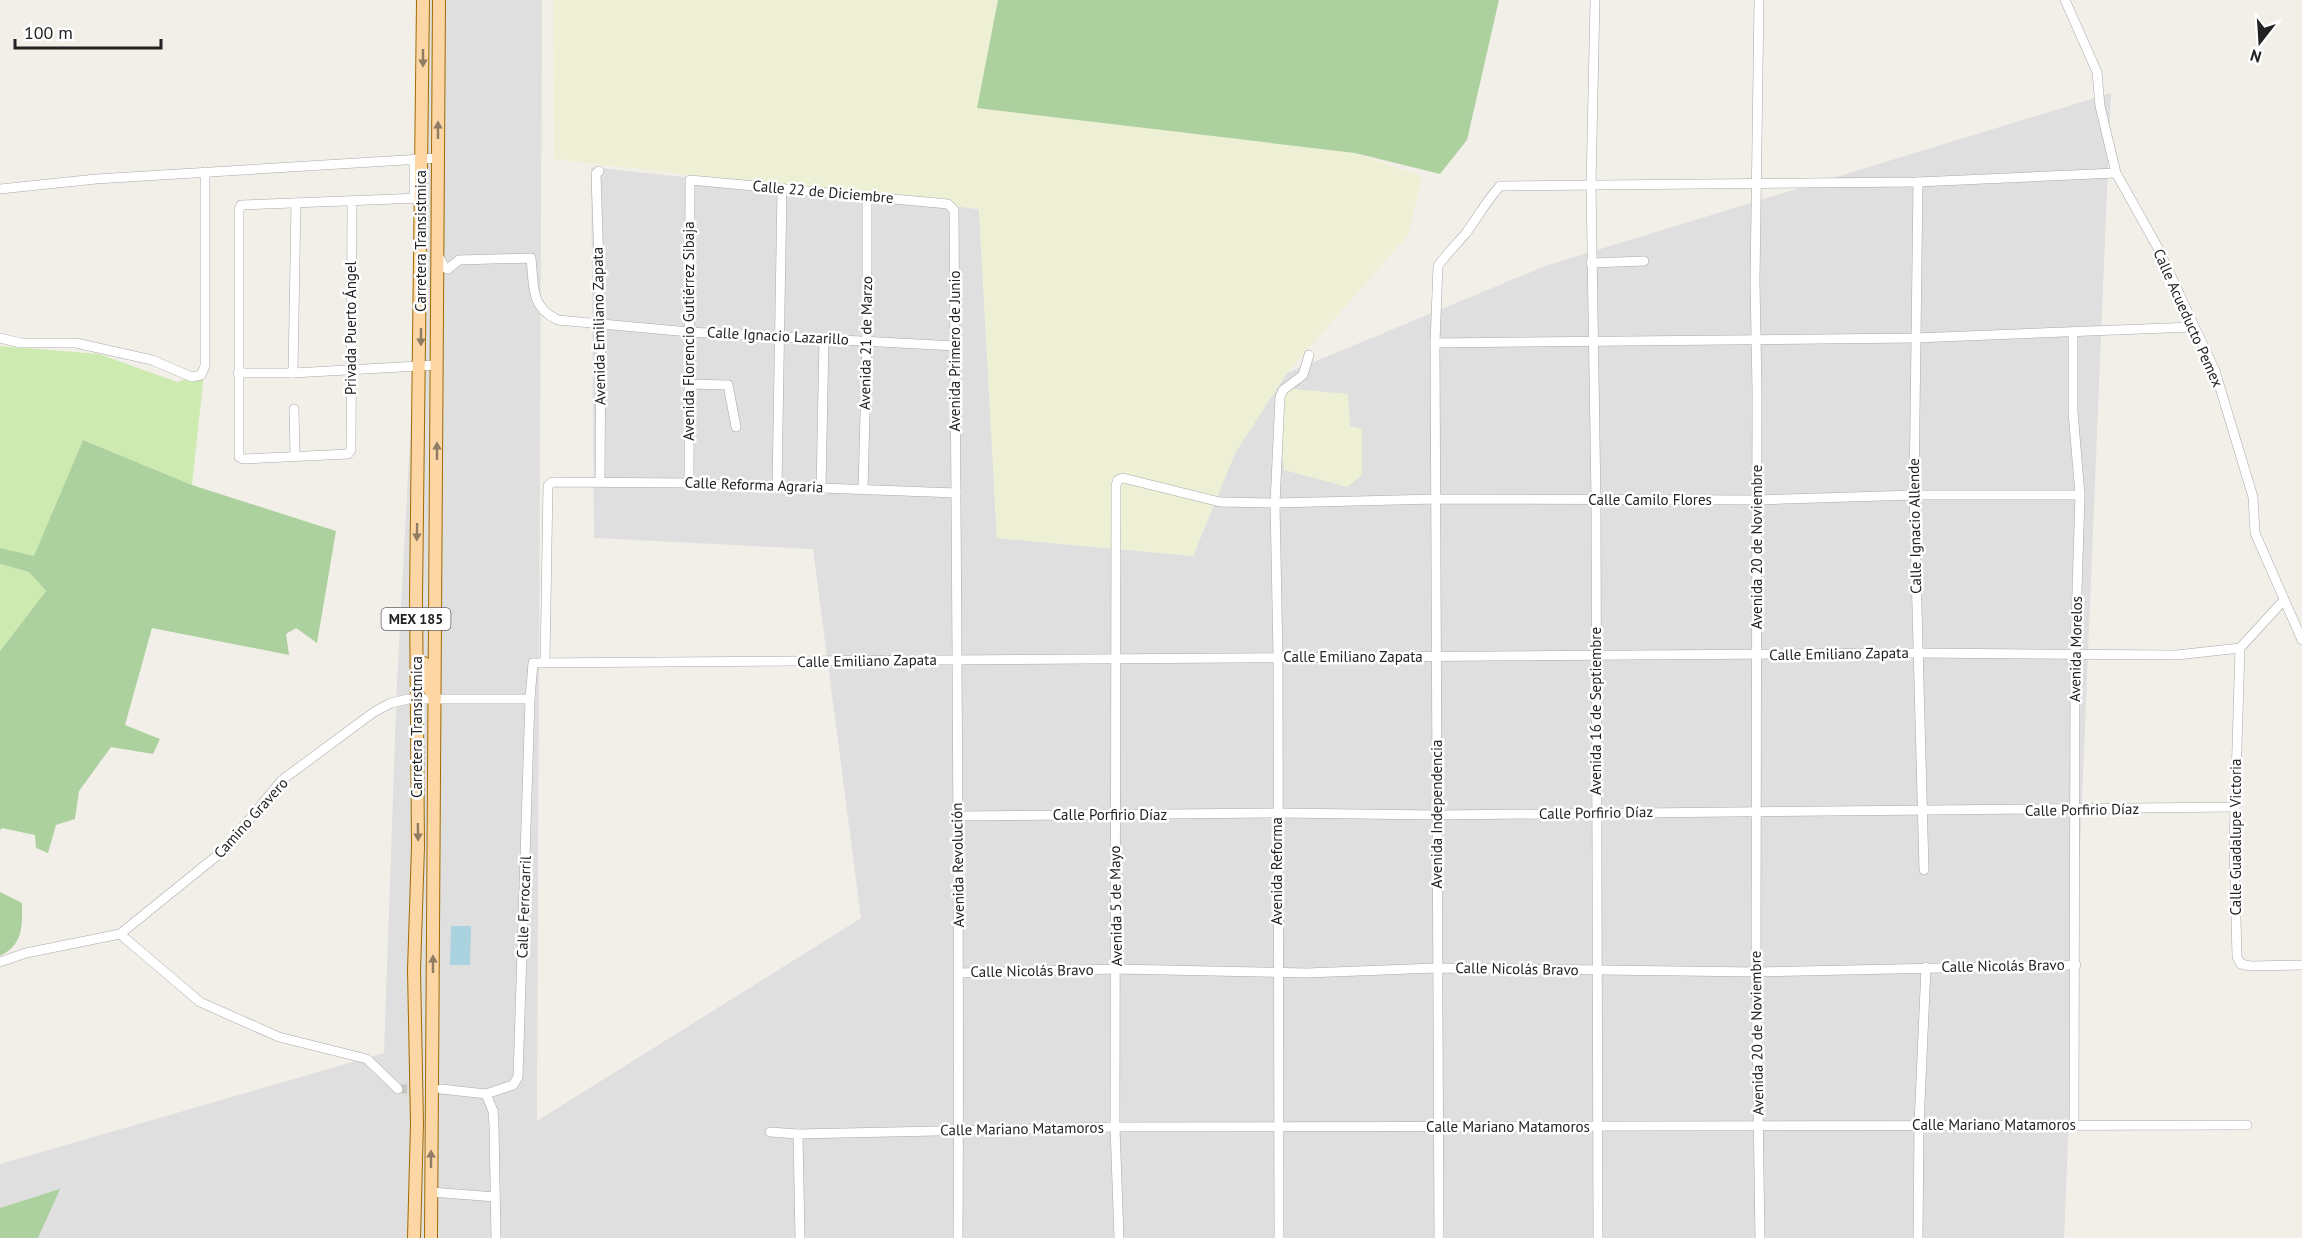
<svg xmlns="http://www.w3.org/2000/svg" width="2302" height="1238" font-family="'PT Sans',sans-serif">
<rect width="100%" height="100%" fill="#f2efe9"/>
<!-- residential -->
<polygon fill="#e0dfdf" points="427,0 542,0 537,1121 861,918 813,549 594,538 591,167 979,209 997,538 1193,556 1235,453 1287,373 1548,265 2111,93 2064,1238 0,1238 0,1164 384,1053 397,682 426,139"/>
<!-- farmland -->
<g fill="#eef0d5">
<polygon points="553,0 998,0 978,108 1355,153 1422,176 1408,235 1287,373 1235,453 1193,556 997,538 979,209 554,159"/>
<polygon points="1284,388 1348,394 1350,426 1362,429 1362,475 1347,487 1284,470 1280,431"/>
</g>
<!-- grass -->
<g fill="#cdebb0">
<polygon points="0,346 99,354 177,382 204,373 192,485 83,440 34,557 0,548"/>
<polygon points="0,564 29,572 46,591 0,651"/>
</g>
<!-- forest -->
<g fill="#add19e">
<polygon points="998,0 1499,0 1467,140 1440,174 1355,153 977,108"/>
<polygon points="83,440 192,485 336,531 317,643 296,628 286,634 289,655 152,628 125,725 160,739 153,754 111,747 79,791 75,819 56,825 48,853 36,848 35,835 2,828 0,830 0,651 46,591 29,572 0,564 0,548 34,556"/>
<path d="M 0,892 L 22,903 C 22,926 24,944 0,956 Z"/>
<polygon points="60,1189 38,1238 0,1238 0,1208"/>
</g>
<!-- water -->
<polygon fill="#aad3df" points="451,926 471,926 470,965 450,965"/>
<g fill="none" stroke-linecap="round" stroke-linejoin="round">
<!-- minor-tunnel -->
<polyline stroke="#c8c6c1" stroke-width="9" stroke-dasharray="9 4.5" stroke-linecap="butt" points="398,1089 438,1089"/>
<defs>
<g id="minor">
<polyline points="1595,0 1591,185 1596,500 1598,1238"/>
<polyline points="1759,0 1755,281 1757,391 1756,972 1760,1238"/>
<polyline points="2065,0 2097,72 2100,106 2116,173 2158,248 2215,371 2253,497 2255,533 2302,640"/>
<polyline points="414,159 414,199"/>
<polyline points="599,171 596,174 601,325 600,481"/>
<polyline points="1918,182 1914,495 1924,870"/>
<polyline points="0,189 96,179 438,158"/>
<polyline points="352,202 351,450 348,454 243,459 239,457 239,210 241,205 421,198"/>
<path d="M 438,255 L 445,268 L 448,269 L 459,260 L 531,258 C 534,286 530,307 558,320 L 689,332 L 955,346"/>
<polyline points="1591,263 1644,261"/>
<polyline points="2073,333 2073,412 2080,495 2075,654 2074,1125"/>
<polyline points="0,338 21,343 76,343 152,360 192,377 201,375 205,366 205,172"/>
<polyline points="1435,343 1915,338 2193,327"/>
<polyline points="238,373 293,373 437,365"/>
<polyline points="293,373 296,203"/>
<polyline points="690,384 728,385 736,427"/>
<polyline points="294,409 295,456"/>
<path d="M 689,483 L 690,180 L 948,204 L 954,210 C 956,553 960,895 958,1238"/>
<polyline points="777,487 782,188"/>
<polyline points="821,488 824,339"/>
<polyline points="863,489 867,340 867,197"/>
<polyline points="2240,648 2234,844 2237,957 2241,964 2250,966 2302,965"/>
<polyline points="545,662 548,486 552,482 689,483 956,493"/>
<polyline points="957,816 1278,813 1437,815 2235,807"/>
<polyline points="120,934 200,1002 279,1037 367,1059 398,1089"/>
<polyline points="0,962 26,953 120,934 224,850 282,780 374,712 391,703 408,699 530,699 533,663 1917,653 2177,655 2240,648 2284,600"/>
<polyline points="959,973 1117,969 1307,973 1436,968 1756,972 2076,965"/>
<polyline points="441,1089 486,1094 513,1085 518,1077 530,699"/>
<polyline points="486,1094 493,1111 494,1125 496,1238"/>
<polyline points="770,1132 798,1134 1115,1127 2247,1125"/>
<polyline points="798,1134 800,1238"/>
<polyline points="431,1192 495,1197"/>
<polyline points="1119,1238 1115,1127 1116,485 1118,480 1123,478 1220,502 1275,503 1437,499 1757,500 1914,495 2080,495"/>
<polyline points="1279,1238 1278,657 1275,503 1280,397 1283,390 1303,375 1309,355"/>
<path d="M 1439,1238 L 1435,343 L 1438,266 C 1446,254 1457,244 1466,233 C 1478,217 1486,201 1500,186 L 1918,182 L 2116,173"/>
<polyline points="1918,1238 1919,1125 1926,967"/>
</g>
<g id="major">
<polyline points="424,663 425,682 435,698"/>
<polyline points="414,1238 417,1123 414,970 418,847 416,597 423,0"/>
<polyline points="431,1238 439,0"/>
</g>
</defs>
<!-- minor casing -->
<use href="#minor" stroke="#a9a9a9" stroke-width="10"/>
<!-- major casing -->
<use href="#major" stroke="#a06b00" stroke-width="14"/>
<!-- minor -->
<use href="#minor" stroke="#fff" stroke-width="9"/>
<!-- major -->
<use href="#major" stroke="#fcd6a4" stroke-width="12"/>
</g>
<!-- one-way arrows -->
<defs><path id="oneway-solid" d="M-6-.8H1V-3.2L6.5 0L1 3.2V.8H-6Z" transform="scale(1.5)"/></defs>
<g fill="#8f7c63">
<use href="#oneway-solid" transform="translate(423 58) rotate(90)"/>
<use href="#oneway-solid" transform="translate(438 130) rotate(-90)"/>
<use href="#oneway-solid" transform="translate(421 337) rotate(90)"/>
<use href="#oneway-solid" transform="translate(437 451) rotate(-90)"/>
<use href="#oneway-solid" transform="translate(417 532) rotate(91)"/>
<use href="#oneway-solid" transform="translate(418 832) rotate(89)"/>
<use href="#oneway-solid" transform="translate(433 964) rotate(-90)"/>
<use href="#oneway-solid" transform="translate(431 1159) rotate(-90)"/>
</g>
<g text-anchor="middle" stroke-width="5" stroke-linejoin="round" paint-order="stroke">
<!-- shield labels -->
<rect fill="#fff" stroke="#646464" stroke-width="1.5" x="381.5" y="608" width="69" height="22" rx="4.5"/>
<g font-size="14" font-weight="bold" fill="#222">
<text x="416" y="624">MEX 185</text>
</g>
<!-- street labels -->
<g font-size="15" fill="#222" stroke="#fff">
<text transform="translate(823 192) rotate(5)" y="5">Calle 22 de Diciembre</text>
<text transform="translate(421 241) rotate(-90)" y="5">Carretera Transistmica</text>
<text transform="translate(2188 318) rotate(66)" y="5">Calle Acueducto Pemex</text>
<text transform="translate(599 326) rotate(-91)" y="5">Avenida Emiliano Zapata</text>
<text transform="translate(351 328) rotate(-90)" y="5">Privada Puerto Ángel</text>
<text transform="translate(689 331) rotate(-90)" y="5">Avenida Florencio Gutiérrez Sibaja</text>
<text transform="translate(778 336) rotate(3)" y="5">Calle Ignacio Lazarillo</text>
<text transform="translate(866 343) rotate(-89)" y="5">Avenida 21 de Marzo</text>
<text transform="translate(955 351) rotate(-90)" y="5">Avenida Primero de Junio</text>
<text transform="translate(754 485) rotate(2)" y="5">Calle Reforma Agraria</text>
<text x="1650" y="505">Calle Camilo Flores</text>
<text transform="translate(1915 526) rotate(-91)" y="5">Calle Ignacio Allende</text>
<text transform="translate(1757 547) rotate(-90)" y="5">Avenida 20 de Noviembre</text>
<text transform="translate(2076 649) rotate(-89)" y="5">Avenida Morelos</text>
<text transform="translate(1839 654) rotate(-1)" y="5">Calle Emiliano Zapata</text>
<text x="1353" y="662">Calle Emiliano Zapata</text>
<text transform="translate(867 661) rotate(-1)" y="5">Calle Emiliano Zapata</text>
<text transform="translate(1596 711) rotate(-90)" y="5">Avenida 16 de Septiembre</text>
<text transform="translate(417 727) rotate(-90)" y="5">Carretera Transistmica</text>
<text transform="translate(2082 810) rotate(-1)" y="5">Calle Porfirio Díaz</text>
<text transform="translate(1596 813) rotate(-1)" y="5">Calle Porfirio Díaz</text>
<text transform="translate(1437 814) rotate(-90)" y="5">Avenida Independencia</text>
<text x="1110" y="820">Calle Porfirio Díaz</text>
<text transform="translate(251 818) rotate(-48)" y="5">Camino Gravero</text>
<text transform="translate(2236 837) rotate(-90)" y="5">Calle Guadalupe Victoria</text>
<text transform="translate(958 865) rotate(-91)" y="5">Avenida Revolución</text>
<text transform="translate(1277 871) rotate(-90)" y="5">Avenida Reforma</text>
<text transform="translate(1116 906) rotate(-91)" y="5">Avenida 5 de Mayo</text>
<text transform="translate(524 907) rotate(-88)" y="5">Calle Ferrocarril</text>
<text transform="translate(2003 966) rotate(-1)" y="5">Calle Nicolás Bravo</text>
<text transform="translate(1517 969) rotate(1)" y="5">Calle Nicolás Bravo</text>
<text transform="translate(1032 971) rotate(-1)" y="5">Calle Nicolás Bravo</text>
<text transform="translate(1757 1033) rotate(-91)" y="5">Avenida 20 de Noviembre</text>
<text x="1994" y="1130">Calle Mariano Matamoros</text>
<text x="1508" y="1132">Calle Mariano Matamoros</text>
<text transform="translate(1022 1129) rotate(-1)" y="5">Calle Mariano Matamoros</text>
</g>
</g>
<!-- north arrow -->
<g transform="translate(2260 42) rotate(197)" stroke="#ffffff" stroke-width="4.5" paint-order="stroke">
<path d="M0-4.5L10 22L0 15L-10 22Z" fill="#222222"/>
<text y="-9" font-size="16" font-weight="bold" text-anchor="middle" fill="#222222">N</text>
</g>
<!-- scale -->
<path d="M15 39v9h146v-9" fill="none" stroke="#222222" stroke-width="3"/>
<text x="24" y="39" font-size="18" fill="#222222" stroke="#ffffff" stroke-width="4.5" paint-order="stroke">100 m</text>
</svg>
